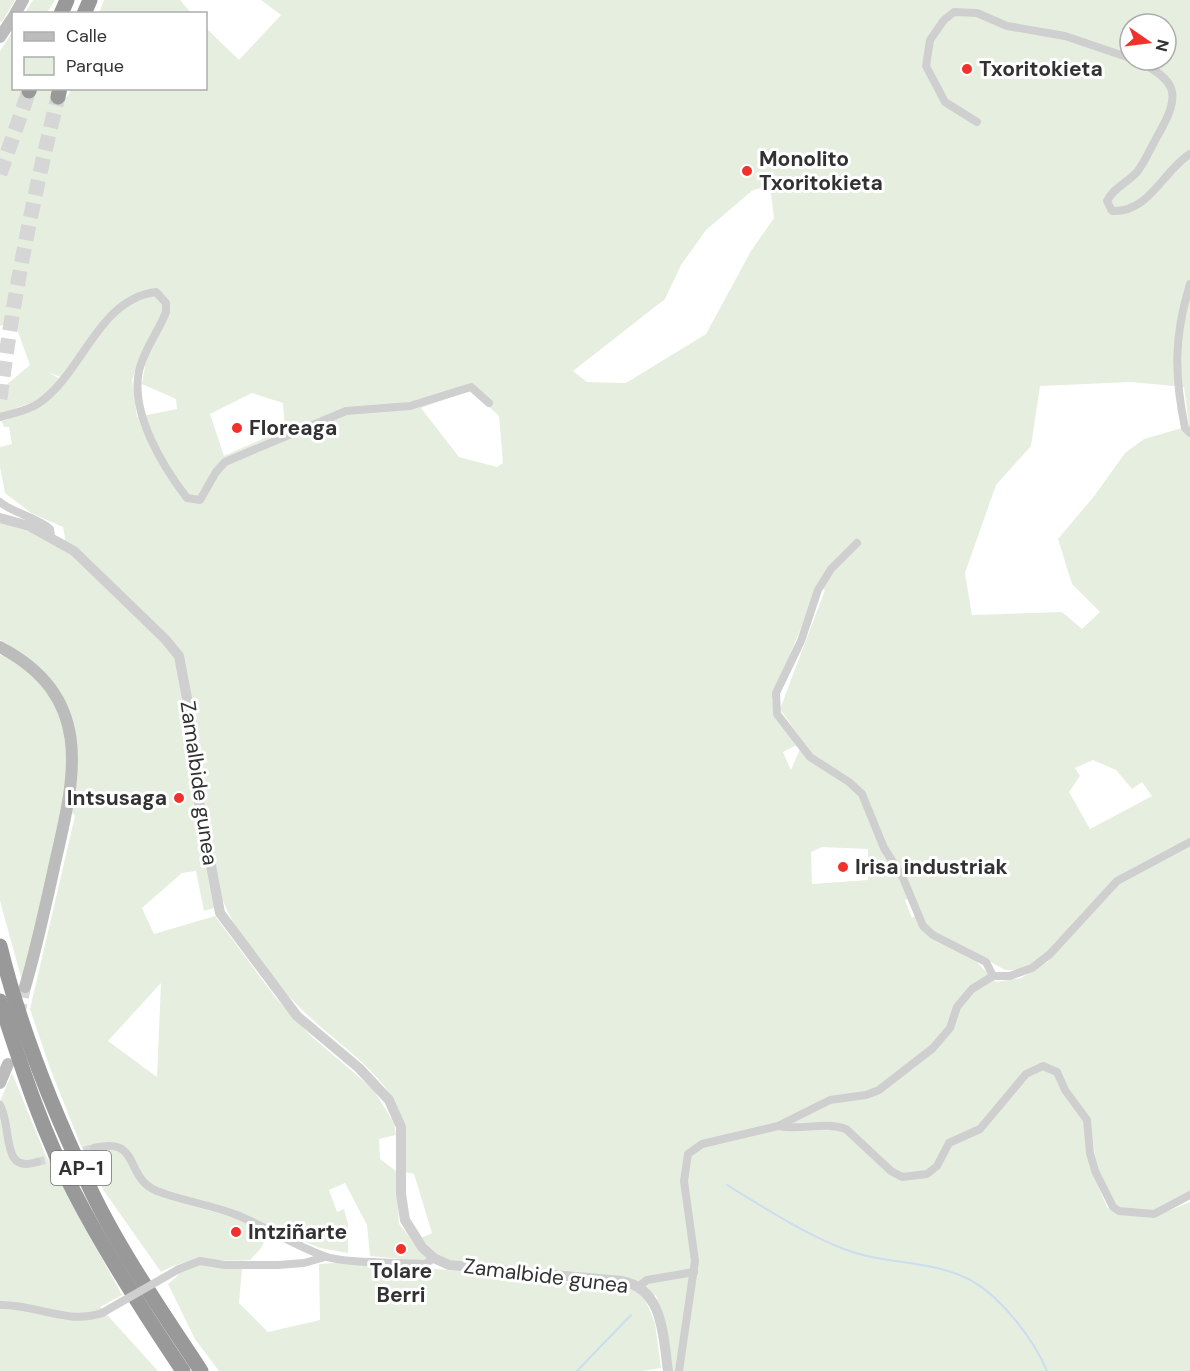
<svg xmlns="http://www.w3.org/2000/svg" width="1190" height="1371" font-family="'DM Sans',sans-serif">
<rect width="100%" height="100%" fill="#fff"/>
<!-- green -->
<g fill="#e6efdf" fill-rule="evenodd">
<polygon points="0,0 15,0 2,22 0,22"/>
<polygon points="33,0 55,0 47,13 25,13"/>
<polygon points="104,0 180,0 191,13 99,13"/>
<path d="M 261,0 L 1190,0 L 1190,1194 L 1157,1212 L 1120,1207 L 1112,1203 L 1096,1165 L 1091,1124 L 1089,1165 L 1107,1207 L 1114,1212 L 1151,1218 L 1190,1202 L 1190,1371 L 670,1371 L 665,1321 L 656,1295 L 645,1299 L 655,1323 L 661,1368 L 642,1371 L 219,1371 L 195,1339 L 168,1284 C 175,1279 180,1272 186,1268 C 202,1259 224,1269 242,1269 L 239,1303 L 268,1332 L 320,1320 L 319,1264 L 347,1262 L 427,1268 L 583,1284 L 581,1272 L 448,1260 L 436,1253 L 421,1238 L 432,1233 L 414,1174 L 405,1172 C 403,1155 403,1118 396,1104 C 376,1068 341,1046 312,1019 C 275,985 238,940 220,894 L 214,908 L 204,911 L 196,871 L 182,873 L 142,908 L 154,934 L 215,916 L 275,997 L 311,1036 L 373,1089 L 394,1123 L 396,1135 L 379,1139 L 380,1159 L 396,1171 L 399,1224 L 428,1259 L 424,1261 L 370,1256 L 367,1225 L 345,1183 L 329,1190 L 337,1212 L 344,1209 L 348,1224 L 348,1253 L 320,1248 L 215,1205 L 154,1186 L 168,1199 L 243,1220 L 267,1233 L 262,1247 L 250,1260 C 214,1263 195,1253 161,1272 L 104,1191 L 81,1146 L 50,1068 L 30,1009 L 75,816 L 65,805 L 22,981 L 0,901 L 0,655 L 5,656 L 8,644 L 0,640 L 0,523 L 34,533 L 64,548 L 65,538 L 63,527 L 31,513 L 5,493 L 0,467 L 0,447 L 12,444 L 9,427 L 4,427 L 1,420 C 29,411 49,403 68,380 L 48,372 L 60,379 L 39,400 L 0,414 L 0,390 L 30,365 L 14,321 L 0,326 L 0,51 L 13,31 L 14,88 L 37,91 L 51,89 L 54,97 L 67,97 L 71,89 L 206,88 L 206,28 L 239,60 L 281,15 ZM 1130,24 L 1166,24 L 1166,60 L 1130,60 ZM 770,186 L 774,218 L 751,251 L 706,334 L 626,383 L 587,382 L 573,371 L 665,299 L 681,265 L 706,230 L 753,190 ZM 138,361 L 145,366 L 142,384 L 176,399 L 177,409 L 137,417 L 132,380 ZM 1131,382 L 1184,387 L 1189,426 L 1144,439 L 1125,453 L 1095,495 L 1058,539 L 1072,584 L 1100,612 L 1082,629 L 1062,612 L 972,615 L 965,573 L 996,485 L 1031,446 L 1040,386 ZM 471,390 L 499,416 L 503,463 L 497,467 L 459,457 L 421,408 ZM 252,393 L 283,403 L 285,429 L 224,456 L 210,414 ZM 818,586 L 825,590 L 780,709 L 803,742 L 791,770 L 783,752 L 797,745 L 774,712 L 772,699 ZM 1093,760 L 1116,770 L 1132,789 L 1142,782 L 1152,796 L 1090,829 L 1069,792 L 1080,776 L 1075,768 ZM 822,847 L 868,849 L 868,880 L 812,884 L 811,852 ZM 912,896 L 918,914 L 912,918 L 905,900 ZM 943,936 L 1005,970 C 1020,971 1030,966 1042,957 L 1049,961 L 1021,978 L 996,982 L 977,962 ZM 161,983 L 157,1077 L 108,1041 Z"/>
<polygon points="12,1073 46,1156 122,1295 100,1307 158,1371 0,1371 0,1101"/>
</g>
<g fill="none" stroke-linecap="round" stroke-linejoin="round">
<!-- stream -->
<g stroke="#cbddef" stroke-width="2">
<path d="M 727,1185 C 765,1208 803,1233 844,1249 C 881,1264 927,1260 964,1277 C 997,1291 1033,1338 1047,1371"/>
<polyline points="577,1371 631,1315"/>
</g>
<!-- minor-tunnel -->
<polyline stroke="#d6d6d6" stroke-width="8" stroke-dasharray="8 4" stroke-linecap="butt" points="37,1162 94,1148"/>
<!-- secondary-tunnel -->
<polyline stroke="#d6d6d6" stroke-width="12" stroke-dasharray="12 6" stroke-linecap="butt" points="19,1015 25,987"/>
<!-- motorway-tunnel -->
<g stroke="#d6d6d6" stroke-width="15" stroke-dasharray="15 8" stroke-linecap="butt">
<polyline points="0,174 29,91"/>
<path d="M 0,399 C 13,297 33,197 58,97"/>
</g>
<!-- minor -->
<g stroke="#cfcfcf" stroke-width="8">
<path d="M 1135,60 C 1179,80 1181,95 1158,135 C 1151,147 1145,162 1137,172 C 1127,183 1114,187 1107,201 L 1112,211 C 1149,213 1163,171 1190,154"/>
<polyline points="977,122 945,102 926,66 930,40 944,20 954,12 977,13 1007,26 1065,36 1130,58"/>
<path d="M 1190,284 C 1174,336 1174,374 1185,428 L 1190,433"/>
<path d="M 0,417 C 13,413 28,411 39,403 C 83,373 98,299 156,292 L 166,303 L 166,312 C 159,331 143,351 139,371 C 130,413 163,467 187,498 L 200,500 L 216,472 L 225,462 L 346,411 L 410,406 L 471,387 L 489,403"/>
<path d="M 0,502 C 15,514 36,517 50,529 L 51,536"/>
<polyline points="857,543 831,569 818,590 801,641 776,693 777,714 810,757 849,782 862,794 884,848 903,878 923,926 933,935 986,962 993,976"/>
<path d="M 0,1105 C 13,1129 0,1174 37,1162"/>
<path d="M 779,1126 C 801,1131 824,1121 846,1129 L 891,1171 L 902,1177 L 927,1174 L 937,1166 L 949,1143 L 980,1129 L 1026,1074 L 1043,1066 L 1057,1072 L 1065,1090 L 1087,1120 L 1090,1153 L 1095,1171 L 1113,1207 L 1119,1211 L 1154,1214 L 1190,1195"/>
<path d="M 94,1148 C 142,1136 123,1177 157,1191 C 183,1201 211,1205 237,1215 C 266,1227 294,1245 324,1256 C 345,1264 400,1262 425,1264 L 434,1258"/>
<polyline points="179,1269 200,1261 225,1265 278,1265 304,1263 325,1257"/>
<polyline points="638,1287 647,1280 694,1272"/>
<path d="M 0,1305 C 36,1304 66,1325 102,1313"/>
<polyline points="679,1371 695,1261 684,1181 688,1154 702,1144 778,1126 830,1100 866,1095 879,1090 933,1048 950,1028 957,1007 972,989 993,976 1010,976 1032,968 1050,954 1117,881 1190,842"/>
</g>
<!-- tertiary -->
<path stroke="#cfcfcf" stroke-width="10" d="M 0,518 L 29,526 L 74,551 L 165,639 L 179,656 L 192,725 L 195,781 L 220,913 L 297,1016 L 359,1068 L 389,1100 L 401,1127 L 401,1194 L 405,1220 L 422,1247 L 434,1258 L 449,1265 L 621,1281 C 664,1288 663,1337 668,1371"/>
<!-- secondary -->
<g stroke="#bcbcbc" stroke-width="12">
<polyline points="15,14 23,0"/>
<polyline points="0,37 14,16"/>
<path d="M 0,647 C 96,698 75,776 55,863 C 46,904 37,946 25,987"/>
<polyline points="0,1083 8,1064"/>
</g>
<!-- motorway -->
<g stroke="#999" stroke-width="15">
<polyline points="61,14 67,0"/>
<polyline points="84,14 90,0"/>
<polyline points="29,91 30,88"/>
<polyline points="58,97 60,88"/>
<path d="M 0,946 C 20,1028 52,1108 88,1184 C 117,1247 163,1313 201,1371"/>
<path d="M 0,1001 C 21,1065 42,1132 74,1192 C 106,1254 144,1313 183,1371"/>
</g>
<!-- minor-bridge -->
<polyline stroke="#cfcfcf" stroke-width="8" points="102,1313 179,1269"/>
</g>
<!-- markers -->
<g fill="#f1312c" stroke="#fff" stroke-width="2">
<circle cx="967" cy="69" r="6"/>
<circle cx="747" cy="171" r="6"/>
<circle cx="237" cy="428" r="6"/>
<circle cx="179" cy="798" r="6"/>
<circle cx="843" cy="867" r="6"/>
<circle cx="236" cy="1232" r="6"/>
<circle cx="401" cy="1249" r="6"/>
</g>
<g text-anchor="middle" stroke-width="6" stroke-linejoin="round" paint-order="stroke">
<!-- shield labels -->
<rect fill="#fff" stroke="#707070" stroke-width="1.5" x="51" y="1151" width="60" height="34" rx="4.5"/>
<g font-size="20" font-weight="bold" fill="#323232">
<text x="81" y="1175">AP-1</text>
</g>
<!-- poi labels -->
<g font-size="21" font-weight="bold" fill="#323232" stroke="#fff" text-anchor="start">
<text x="979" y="76">Txoritokieta</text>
<text x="759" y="166">Monolito<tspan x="759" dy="24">Txoritokieta</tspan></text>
<text x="249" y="435">Floreaga</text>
<text x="167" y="805" text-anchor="end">Intsusaga</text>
<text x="855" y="874">Irisa industriak</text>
<text x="248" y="1239">Intziñarte</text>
<text x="401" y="1278" text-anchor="middle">Tolare<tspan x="401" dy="24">Berri</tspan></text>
</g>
<!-- street labels -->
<g font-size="21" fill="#323232" stroke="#fff">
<text transform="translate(199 783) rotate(82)" y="7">Zamalbide gunea</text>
<text transform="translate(546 1276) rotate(7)" y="7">Zamalbide gunea</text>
</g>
</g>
<!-- legend -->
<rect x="12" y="12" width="195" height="78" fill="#ffffff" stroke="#adadad" stroke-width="1.5"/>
<rect x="24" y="32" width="30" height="9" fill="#bcbcbc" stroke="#adadad" stroke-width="1.5"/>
<text x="66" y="42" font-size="18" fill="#323232">Calle</text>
<rect x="24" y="57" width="30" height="18" fill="#e6efdf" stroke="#adadad" stroke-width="1.5"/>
<text x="66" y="72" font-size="18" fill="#323232">Parque</text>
<!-- north arrow -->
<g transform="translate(1148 42) rotate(104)"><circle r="28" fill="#ffffff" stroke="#adadad" stroke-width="1.5"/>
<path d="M0-4.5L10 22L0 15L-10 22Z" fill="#f1312c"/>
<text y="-9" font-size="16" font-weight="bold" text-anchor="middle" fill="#323232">N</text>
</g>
</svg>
